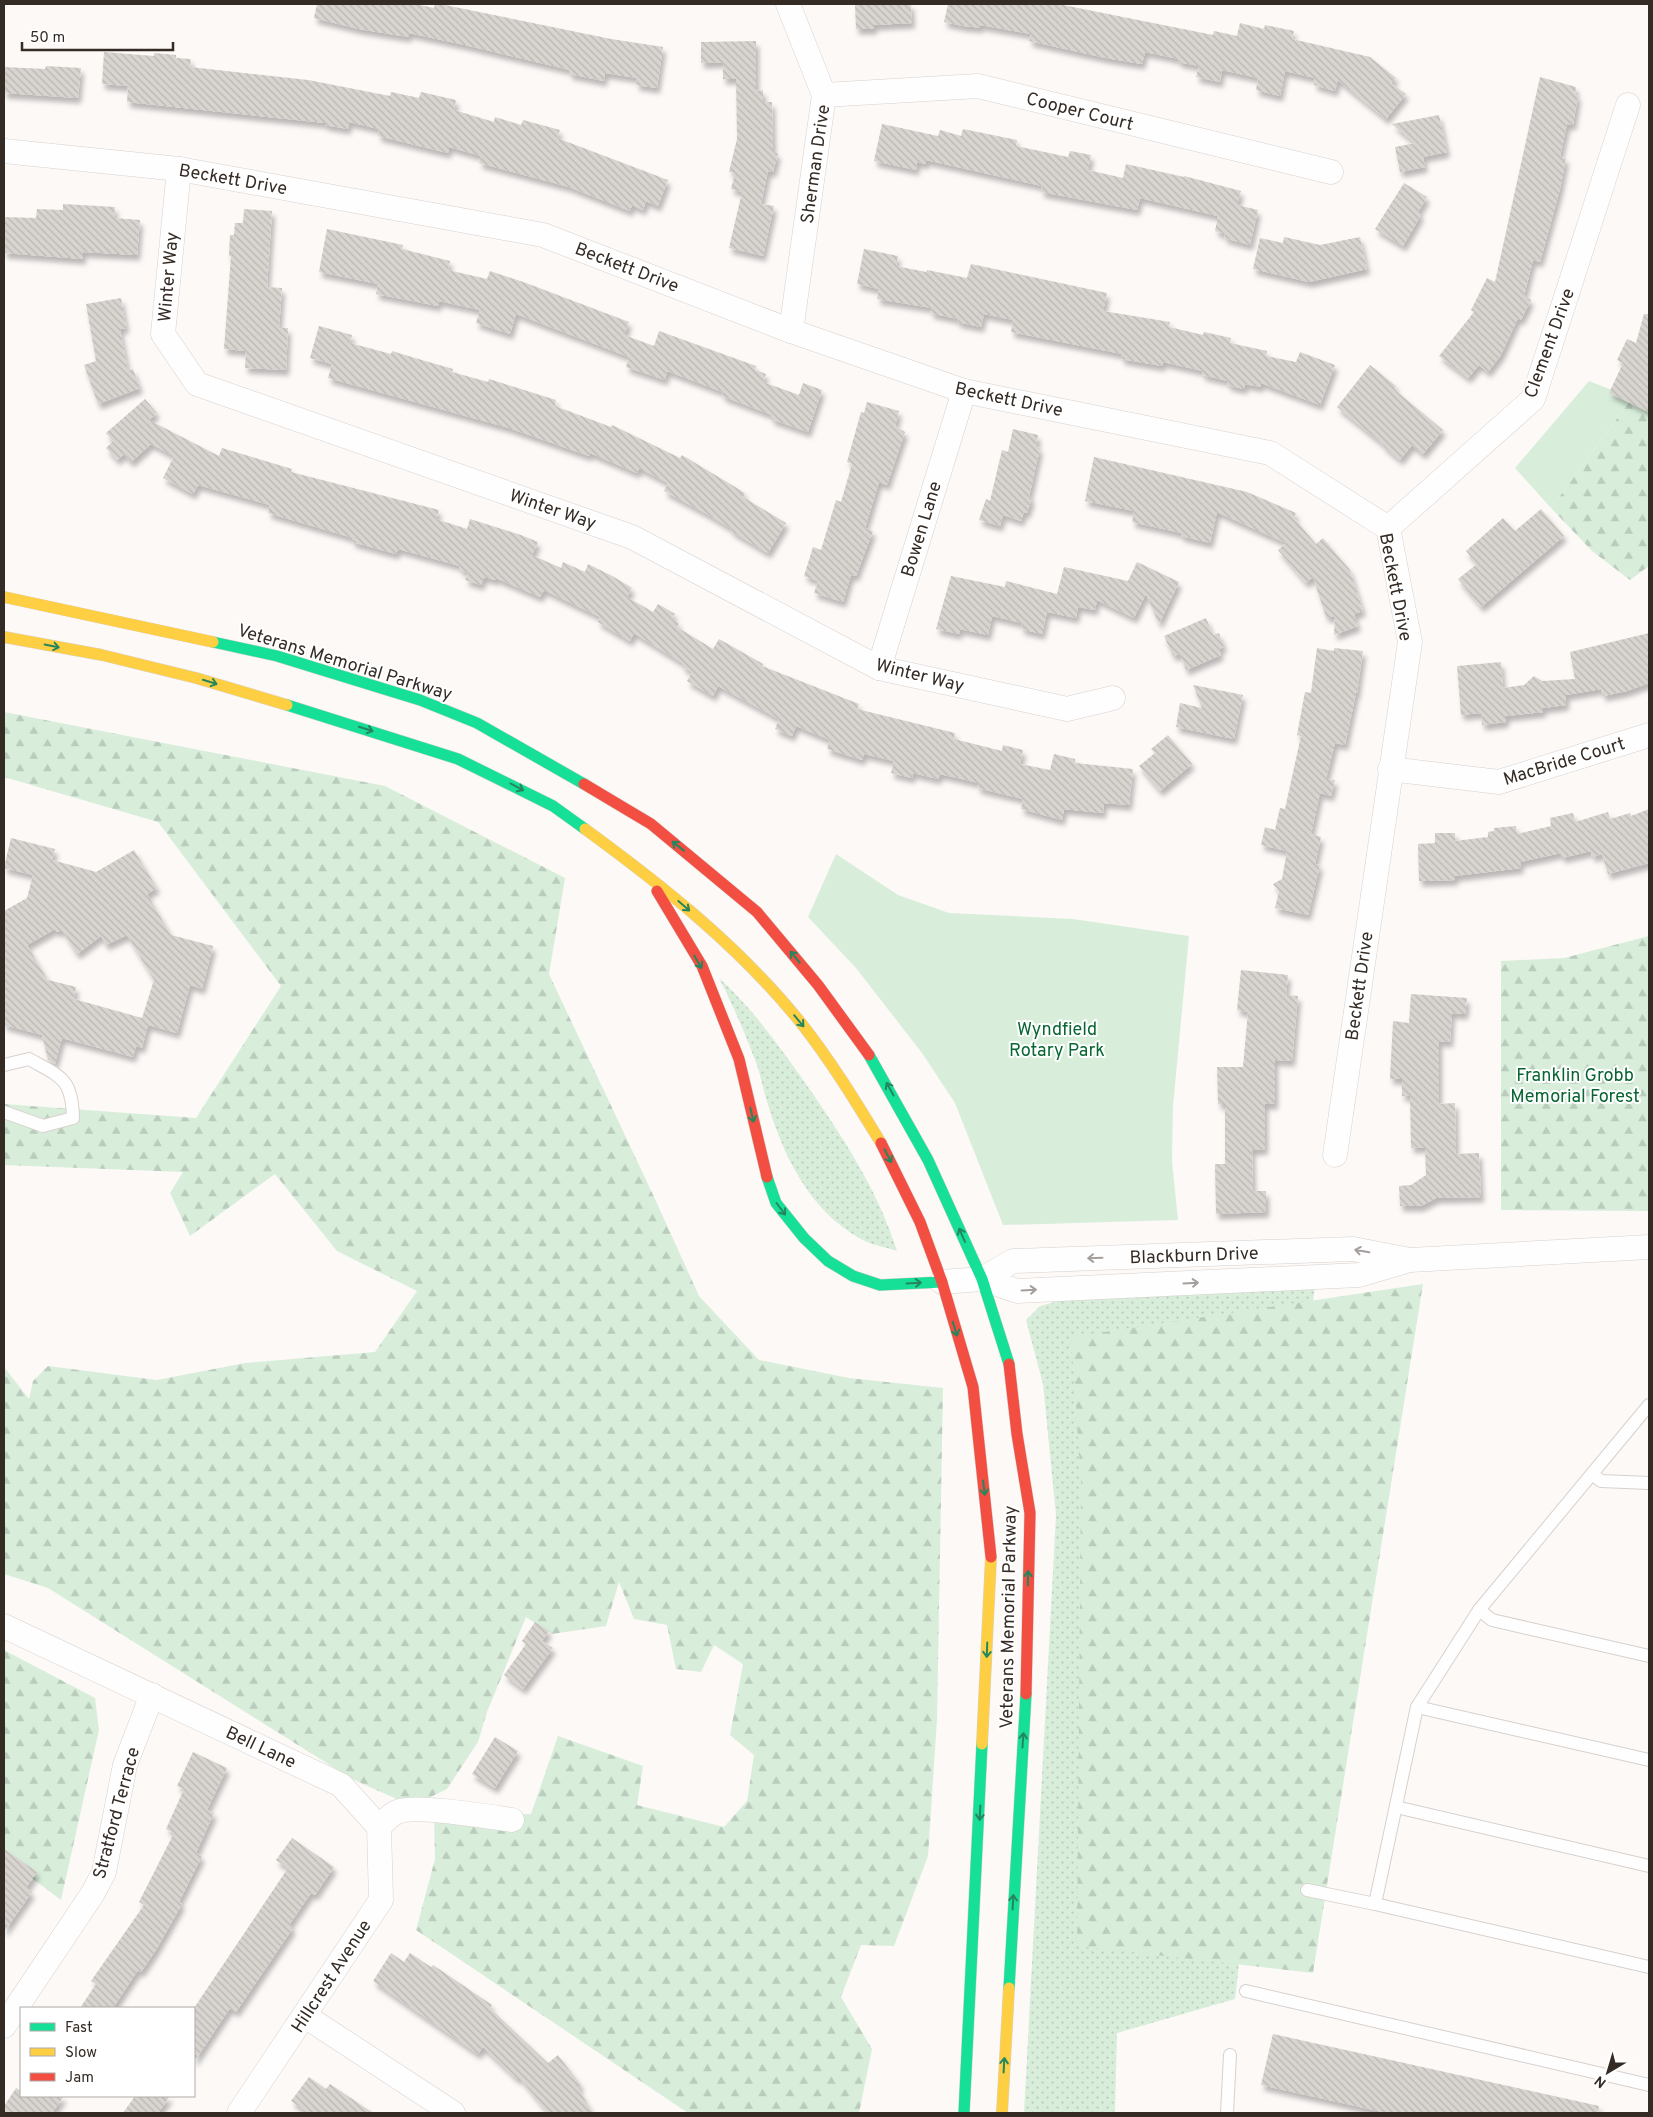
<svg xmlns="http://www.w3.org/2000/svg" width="1653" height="2117" font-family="Overpass,sans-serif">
<defs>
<pattern id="grass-dots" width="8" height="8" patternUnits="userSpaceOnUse" patternTransform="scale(1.25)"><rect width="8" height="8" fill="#d8eedb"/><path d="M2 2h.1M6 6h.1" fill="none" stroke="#baccbc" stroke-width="1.8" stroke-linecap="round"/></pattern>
<pattern id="forest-firs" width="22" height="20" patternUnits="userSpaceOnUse" patternTransform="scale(1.25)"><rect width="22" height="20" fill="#d8eedb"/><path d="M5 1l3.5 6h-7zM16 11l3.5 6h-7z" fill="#baccbc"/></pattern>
<pattern id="building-back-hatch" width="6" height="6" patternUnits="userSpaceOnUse" patternTransform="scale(1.25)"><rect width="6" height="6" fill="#d8d4cf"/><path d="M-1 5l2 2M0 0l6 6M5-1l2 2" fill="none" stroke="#bab6b2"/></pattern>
<filter id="shadow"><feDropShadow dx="3" dy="5.5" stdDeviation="2.5" flood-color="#0004"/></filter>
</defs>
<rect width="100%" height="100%" fill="#fcf9f7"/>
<!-- grass -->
<g fill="url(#grass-dots)">
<path d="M 719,978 C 753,1009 779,1046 806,1084 C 842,1136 878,1190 897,1251 C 885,1247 871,1245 861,1239 C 808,1210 782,1153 766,1098 C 763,1088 761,1078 758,1068 C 747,1038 734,1007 719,978 Z"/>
<polygon points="1315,1285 1235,1999 1117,2033 1115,2113 1024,2113 1056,1515 1043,1384 1026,1320 1040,1306 1062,1300"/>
</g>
<!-- forest -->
<g fill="url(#forest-firs)">
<polygon points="1632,398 1649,406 1649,566 1630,580 1592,551 1551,508"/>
<polygon points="4,712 385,786 565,878 549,974 655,1199 699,1296 759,1360 849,1378 943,1388 937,1719 928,1856 894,1946 861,1945 841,1997 872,2049 859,2113 688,2113 416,1930 435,1859 434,1816 531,1814 558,1736 643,1766 637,1805 724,1827 747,1801 754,1755 730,1735 743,1664 714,1645 701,1672 676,1669 667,1625 634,1619 619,1582 606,1626 552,1634 526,1617 487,1712 478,1742 447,1789 412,1806 352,1779 48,1588 4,1574 4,1367 29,1399 33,1381 48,1366 157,1380 245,1363 375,1352 417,1291 337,1251 275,1174 190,1236 170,1193 183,1172 4,1165 4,1104 196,1118 281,986 158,822 4,777"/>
<polygon points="1649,936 1649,1211 1501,1210 1501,961 1564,958"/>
<polygon points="1423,1284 1313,1973 1077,1946 1081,1482 1071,1337"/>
<polygon points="4,1650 95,1698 99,1730 61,1900 4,1857"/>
</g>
<!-- park -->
<g fill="#d8eedb">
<polygon points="1589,381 1632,398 1551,508 1515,468"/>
<polygon points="836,854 898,895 949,913 1073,919 1189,936 1173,1106 1172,1161 1178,1220 1003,1225 955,1103 922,1053 887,1008 856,968 808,917"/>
</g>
<!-- building -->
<g fill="url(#building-back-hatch)" fill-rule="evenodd" filter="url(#shadow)">
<polygon points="317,4 415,4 434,8 435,4 440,4 611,39 663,47 657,88 636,85 637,78 605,73 604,81 569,74 570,70 465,45 409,33 408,37 359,29 314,18"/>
<polygon points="869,4 911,4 912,23 874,25 874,29 856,29 855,5"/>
<polygon points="948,4 1058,4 1213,35 1214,31 1237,36 1240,23 1264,29 1265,25 1294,31 1292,39 1370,57 1396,78 1391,83 1406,94 1386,119 1338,80 1335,91 1314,85 1315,78 1285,71 1280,96 1256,90 1258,78 1222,70 1220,82 1196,77 1199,66 1178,62 1179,59 1145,52 1142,64 1106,58 1029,41 1031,34 980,25 979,28 969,26 968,27 944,22"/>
<polygon points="756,41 756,91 763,90 763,102 772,102 773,152 778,153 773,172 768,171 761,204 774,206 763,256 729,248 742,192 731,189 735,173 729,172 737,139 736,79 723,79 723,62 701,63 701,42"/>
<polygon points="104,52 154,56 154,53 176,55 176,58 191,59 190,67 308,80 390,96 391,92 419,98 421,92 456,100 454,110 494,122 495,117 521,125 523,120 560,130 557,138 668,180 658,206 646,201 643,210 632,205 630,211 569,187 479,163 481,156 449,147 448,153 378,136 379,129 349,122 348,129 325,125 325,123 127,102 128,86 102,84"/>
<polygon points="46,66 81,68 78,98 4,93 4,67 45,69"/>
<polygon points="1540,77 1576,87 1575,95 1578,96 1573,125 1567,124 1560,157 1566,158 1560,189 1540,262 1533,260 1524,296 1531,300 1521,320 1518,318 1501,355 1488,372 1479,365 1468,378 1439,356 1474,312 1471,310 1487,278 1495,282"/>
<polygon points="1439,115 1447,152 1423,157 1425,167 1400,172 1395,147 1415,143 1392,124"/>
<polygon points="882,124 938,136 940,130 961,136 963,129 1017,140 1016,146 1068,157 1070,151 1091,155 1088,170 1123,178 1126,164 1184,177 1184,176 1241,191 1237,205 1258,210 1250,245 1224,238 1225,234 1215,231 1218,216 1140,198 1137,210 1041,192 1042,186 926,160 926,164 917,162 916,170 874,161"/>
<polygon points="1404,183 1427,197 1418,212 1421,215 1403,246 1375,229"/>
<polygon points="63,204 115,207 114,218 140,220 137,255 83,252 83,259 4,253 4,217 36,218 37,209 63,210"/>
<polygon points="244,209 272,211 267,287 282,288 279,328 288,328 286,370 245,368 246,351 224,349 231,256 229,256 230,235 234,235 235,223 243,223"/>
<polygon points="327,229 403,245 402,249 450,261 448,270 487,279 490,271 526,283 629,322 624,335 654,346 659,331 756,366 755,370 766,374 763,382 799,395 803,383 822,390 808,432 771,419 772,415 722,396 723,392 667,371 665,380 626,367 629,357 516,314 510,334 476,323 480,310 439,301 438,306 376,294 378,284 319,272"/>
<polygon points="1284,237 1320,245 1360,237 1367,269 1309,282 1253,269 1260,238 1283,243"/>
<polygon points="864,249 898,256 896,266 926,272 927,270 967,278 971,264 1107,293 1103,311 1170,322 1169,327 1203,335 1204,332 1231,338 1230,343 1267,351 1266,356 1296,362 1300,352 1335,365 1320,405 1261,383 1260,387 1245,384 1244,389 1227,385 1228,381 1202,375 1203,371 1163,362 1162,366 1121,359 1122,354 1011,332 1013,320 984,314 981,327 957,322 958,319 930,313 932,308 877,299 879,289 857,284"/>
<polygon points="121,298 126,328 120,329 128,371 133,369 140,388 98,404 84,365 96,361 86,304"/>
<polygon points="1644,314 1649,314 1649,412 1609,393 1623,363 1617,360 1627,339 1636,343"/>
<polygon points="319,326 352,335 350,343 391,354 392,351 415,358 453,369 452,372 488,382 489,379 556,400 555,406 611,427 612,425 680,458 682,455 745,493 743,497 786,523 768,553 731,531 732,529 707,514 664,491 668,483 639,468 637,473 590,453 589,456 509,428 328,378 332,364 310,358"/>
<polygon points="1370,365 1396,386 1394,389 1443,430 1423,454 1412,445 1400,460 1383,446 1384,445 1337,407"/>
<polygon points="145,399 157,413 149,420 219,456 222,448 292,469 291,472 439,510 436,519 467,529 470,519 521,535 538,542 532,555 561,568 563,562 585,572 588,564 614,577 632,588 627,597 653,612 658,604 675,614 671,619 679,623 677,627 713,649 719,639 763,664 762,666 859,704 857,709 955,733 954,739 1002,751 1003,745 1023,750 1020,764 1050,770 1054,754 1075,759 1075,763 1133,769 1129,805 1104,803 1103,813 1064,809 1062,820 1021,809 1023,799 977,788 979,783 940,774 938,779 913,773 912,778 891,773 894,761 864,754 862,760 827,749 830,740 796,726 792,736 775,729 779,719 718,686 713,696 687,681 692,672 682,667 684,664 634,633 630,641 598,622 600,617 544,590 540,597 496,578 495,580 484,577 481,585 465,580 468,573 459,569 460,566 398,549 396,554 352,542 353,538 268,513 270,505 198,485 193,494 163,478 174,456 151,444 131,462 124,454 117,460 106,448 113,441 106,433"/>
<polygon points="867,402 899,411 895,426 905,432 887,485 879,482 865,528 873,531 856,576 851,575 843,602 814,593 818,581 804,576 813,547 821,550 836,500 841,502 852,464 847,462 861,412 864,413"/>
<polygon points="1013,429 1038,435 1036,447 1040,448 1029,497 1032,498 1027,513 1024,512 1021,521 1003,515 1000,526 979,520 986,499 990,501 1002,450 1008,452"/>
<polygon points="1094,457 1247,492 1296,513 1294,518 1316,544 1323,538 1350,570 1363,611 1354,614 1358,626 1334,635 1335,617 1326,617 1313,577 1306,583 1278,550 1286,543 1217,512 1210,543 1181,536 1181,533 1132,522 1134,511 1085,501"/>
<polygon points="1541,509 1564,536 1481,607 1458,579 1477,564 1466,551 1503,518 1515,531"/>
<polygon points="1137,562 1179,582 1159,624 1146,594 1134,618 1097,600 1095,610 1078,607 1076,618 1047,612 1042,634 1021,629 1022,623 992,616 988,635 960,629 959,634 936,629 951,576 1005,587 1006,581 1057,594 1064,567 1128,581"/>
<polygon points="1206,618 1213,635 1219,633 1224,647 1219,649 1221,655 1186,670 1180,654 1173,656 1164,636"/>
<polygon points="1649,633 1649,683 1627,691 1603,696 1601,689 1566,695 1566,705 1543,708 1543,712 1506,716 1506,722 1482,725 1481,713 1461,715 1457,666 1501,662 1503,688 1524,685 1534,676 1542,681 1575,679 1570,652"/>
<polygon points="1317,648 1334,651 1334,648 1363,651 1357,693 1356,693 1345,745 1335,743 1326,779 1335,780 1331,796 1320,793 1311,834 1321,837 1315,864 1320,865 1308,915 1275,908 1279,891 1273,884 1282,879 1287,851 1261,845 1265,827 1275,830 1280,808 1285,809 1301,736 1297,735 1305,692 1311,693"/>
<polygon points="1193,685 1243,695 1234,739 1176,727 1180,703 1202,708"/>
<polygon points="1168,735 1192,764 1160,791 1139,766 1155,753 1151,749"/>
<polygon points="1649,809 1649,863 1608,874 1602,854 1592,857 1591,851 1562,858 1561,853 1520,862 1521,868 1455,876 1455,880 1419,881 1418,844 1435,843 1435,833 1455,833 1455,841 1488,837 1488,832 1494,831 1494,828 1516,826 1517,834 1551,826 1550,818 1573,813 1575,822 1608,812 1610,819 1630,813 1631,816"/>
<path d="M 11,838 L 55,849 L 52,860 L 96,872 L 134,850 L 157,888 L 147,894 L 171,935 L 213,946 L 202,989 L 190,985 L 177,1033 L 148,1025 L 142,1048 L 136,1046 L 133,1057 L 62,1038 L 55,1064 L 48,1060 L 42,1035 L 4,1025 L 4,911 L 27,898 L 33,875 L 4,868 ZM 55,929 L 57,932 L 62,930 L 77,954 L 101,936 L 106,945 L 127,935 L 154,980 L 142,1018 L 74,999 L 76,987 L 44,979 L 46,977 L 27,945 Z"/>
<polygon points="1241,970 1288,975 1286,995 1298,996 1292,1061 1275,1060 1275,1104 1265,1104 1265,1149 1252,1150 1253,1191 1266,1191 1266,1212 1216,1214 1215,1164 1225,1164 1225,1104 1218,1104 1217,1067 1243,1067 1248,1012 1237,1010"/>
<polygon points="1411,994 1467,998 1465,1014 1452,1013 1450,1042 1439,1041 1439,1104 1455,1103 1456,1154 1479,1153 1481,1197 1436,1198 1421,1206 1400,1206 1399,1186 1411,1185 1426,1175 1425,1147 1411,1148 1410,1096 1402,1096 1402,1079 1390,1079 1393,1021 1409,1023"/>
<polygon points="535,1622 549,1631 542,1641 553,1648 523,1689 504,1675 526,1644 522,1641"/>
<polygon points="495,1737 518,1751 495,1788 472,1774"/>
<polygon points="193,1752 227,1768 207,1810 214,1813 196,1853 202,1856 179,1902 182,1904 156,1950 141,1972 138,1970 113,2008 80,2008 96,1984 91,1981 144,1905 139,1902 174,1833 166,1829 184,1789 177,1786"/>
<polygon points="292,1838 334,1867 315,1895 311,1893 289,1925 293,1928 236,2012 230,2008 194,2062 194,2008 288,1868 276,1860"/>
<polygon points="4,1849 37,1872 26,1888 32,1892 4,1932"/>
<polygon points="391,1953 404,1962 410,1953 431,1967 433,1965 492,2005 490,2008 548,2063 558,2055 581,2085 578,2088 593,2113 548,2113 519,2077 517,2079 483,2047 478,2054 373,1981"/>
<polygon points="1273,2034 1599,2106 1598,2113 1387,2113 1261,2085"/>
<polygon points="309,2077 326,2089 330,2084 373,2113 309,2113 291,2101"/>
<polygon points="16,2088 21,2091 21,2096 64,2096 52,2113 4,2113 4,2106"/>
<polygon points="135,2096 170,2096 158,2113 123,2113"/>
</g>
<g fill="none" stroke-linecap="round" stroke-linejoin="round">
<defs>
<g id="lane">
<path d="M 4,1065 L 29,1059 C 61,1077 72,1078 73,1118 L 43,1126 L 4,1112"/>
<polyline points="1592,1474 1601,1481 1649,1483"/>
<polyline points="1479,1610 1492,1620 1649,1656"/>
<polyline points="1417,1707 1649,1760"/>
<polyline points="1396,1807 1649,1866"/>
<polyline points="1307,1890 1375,1904 1417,1707 1479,1610 1649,1405"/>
<polyline points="1375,1904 1649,1967"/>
<polyline points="1246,1991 1649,2085"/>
<polyline points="1227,2113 1230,2055"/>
</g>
<g id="street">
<polyline points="788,4 824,95 791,331"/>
<polyline points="824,95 978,86 1331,172"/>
<polyline points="4,151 179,169 543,235 791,331 964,391 1270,453 1388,528 1410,642 1335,1155"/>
<polyline points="179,169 163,334 197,384 632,537 879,668 1067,709 1113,698"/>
<polyline points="1388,528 1533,399 1628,105"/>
<polyline points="879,668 964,391"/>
<polyline points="1390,769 1499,782 1649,735"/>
<polyline points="982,1279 1013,1261 1353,1249 1410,1260 1649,1247"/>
<polyline points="942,1282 982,1279 1017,1291 1359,1275 1406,1261"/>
<polyline points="4,1626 341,1785 379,1827"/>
<path d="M 379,1827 C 384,1822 390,1815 397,1812 C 413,1804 491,1817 512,1820"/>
<polyline points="305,2016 453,2113"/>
<polyline points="4,2026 93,1893 104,1872 125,1765 152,1695"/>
<polyline points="239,2113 381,1900 379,1827"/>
</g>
<g id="fast">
<polyline points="213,642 277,656 420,700 477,723 584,784"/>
<polyline points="287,705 458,759 553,806 585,829"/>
<polyline points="869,1055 928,1160 982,1279 1009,1364"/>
<polyline points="767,1177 776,1203 804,1238 828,1261 853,1276 880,1285 942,1282"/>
<polyline points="1009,1988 1026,1694"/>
<polyline points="964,2113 982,1744"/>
</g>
<g id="slow">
<polyline points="4,597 213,642"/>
<polyline points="4,637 102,655 196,678 287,705"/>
<path d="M 585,829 C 663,886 740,947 801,1023 C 831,1061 856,1102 881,1143"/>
<polyline points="982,1744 991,1557"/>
<polyline points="1002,2113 1009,1988"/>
</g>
<g id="jam">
<polyline points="584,784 651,824 757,912 818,985 869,1055"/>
<polyline points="657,891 702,966 739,1059 767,1177"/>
<polyline points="881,1143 920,1222 942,1282 973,1387 991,1557"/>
<polyline points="1009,1364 1017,1434 1030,1513 1026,1694"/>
</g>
</defs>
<!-- lane casing -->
<use href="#lane" stroke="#d7d1cd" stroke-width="14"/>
<!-- street casing -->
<use href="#street" stroke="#d7d1cd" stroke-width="25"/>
<!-- fast casing -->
<use href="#fast" stroke="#d7d1cd" stroke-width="12"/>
<!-- slow casing -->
<use href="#slow" stroke="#d7d1cd" stroke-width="12"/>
<!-- jam casing -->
<use href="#jam" stroke="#d7d1cd" stroke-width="12"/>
<!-- lane -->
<use href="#lane" stroke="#fffefe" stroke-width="12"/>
<!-- street -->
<use href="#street" stroke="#fffefe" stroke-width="24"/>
<!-- fast -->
<use href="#fast" stroke="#16e098" stroke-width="11"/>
<!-- slow -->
<use href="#slow" stroke="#ffcf43" stroke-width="11"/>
<!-- jam -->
<use href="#jam" stroke="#f24e42" stroke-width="11"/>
</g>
<!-- one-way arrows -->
<defs><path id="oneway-shaft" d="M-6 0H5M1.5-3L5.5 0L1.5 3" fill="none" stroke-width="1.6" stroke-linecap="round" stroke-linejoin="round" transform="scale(1.25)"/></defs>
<g stroke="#25865e">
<use href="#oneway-shaft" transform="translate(52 646) rotate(11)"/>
<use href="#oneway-shaft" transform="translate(210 682) rotate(17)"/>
<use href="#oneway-shaft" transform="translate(366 729) rotate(17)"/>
<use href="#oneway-shaft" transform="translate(517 787) rotate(28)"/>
<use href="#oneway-shaft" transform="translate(678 846) rotate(-142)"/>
<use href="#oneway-shaft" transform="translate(684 906) rotate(41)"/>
<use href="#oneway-shaft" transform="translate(795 957) rotate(-130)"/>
<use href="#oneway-shaft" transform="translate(698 962) rotate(60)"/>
<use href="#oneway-shaft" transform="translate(799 1021) rotate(50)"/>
<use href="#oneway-shaft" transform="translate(890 1089) rotate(-119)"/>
<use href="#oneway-shaft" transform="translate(752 1115) rotate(77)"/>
<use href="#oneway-shaft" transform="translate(888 1156) rotate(63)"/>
<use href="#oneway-shaft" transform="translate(781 1209) rotate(53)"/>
<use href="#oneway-shaft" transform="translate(962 1235) rotate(-114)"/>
<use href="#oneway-shaft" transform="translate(914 1283) rotate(-3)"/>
<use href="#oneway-shaft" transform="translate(955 1329) rotate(73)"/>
<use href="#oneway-shaft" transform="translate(984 1488) rotate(83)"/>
<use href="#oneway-shaft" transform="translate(1028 1578) rotate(-89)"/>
<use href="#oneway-shaft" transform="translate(987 1650) rotate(92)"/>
<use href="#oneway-shaft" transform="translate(1023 1740) rotate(-86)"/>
<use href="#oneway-shaft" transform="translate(980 1813) rotate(93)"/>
<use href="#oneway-shaft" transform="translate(1013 1902) rotate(-87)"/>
<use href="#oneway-shaft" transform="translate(1004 2065) rotate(-87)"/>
</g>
<g stroke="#a49f9c">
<use href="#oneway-shaft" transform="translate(1362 1251) rotate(-170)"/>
<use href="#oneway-shaft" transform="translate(1095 1258) rotate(178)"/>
<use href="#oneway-shaft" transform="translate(1191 1283) rotate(-3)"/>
<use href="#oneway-shaft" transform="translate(1029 1290) rotate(-3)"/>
</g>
<g text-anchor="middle" stroke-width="4" stroke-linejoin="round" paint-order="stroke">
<!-- street labels -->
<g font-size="18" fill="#342b25" stroke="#fff">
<text transform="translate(1080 111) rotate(14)" y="6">Cooper Court</text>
<text transform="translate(815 164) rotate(-82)" y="6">Sherman Drive</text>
<text transform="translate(233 179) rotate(10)" y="6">Beckett Drive</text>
<text transform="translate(627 267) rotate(21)" y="6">Beckett Drive</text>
<text transform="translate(168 277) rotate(-85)" y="6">Winter Way</text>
<text transform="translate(1549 343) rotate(-70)" y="6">Clement Drive</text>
<text transform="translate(1009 399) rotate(12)" y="6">Beckett Drive</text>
<text transform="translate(553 509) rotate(19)" y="6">Winter Way</text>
<text transform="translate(921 529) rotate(-73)" y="6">Bowen Lane</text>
<text transform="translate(1396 587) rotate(79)" y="6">Beckett Drive</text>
<text transform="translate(345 662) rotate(17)" y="6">Veterans Memorial Parkway</text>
<text transform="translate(920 675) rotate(14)" y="6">Winter Way</text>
<text transform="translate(1564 761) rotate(-17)" y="6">MacBride Court</text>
<text transform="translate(1359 986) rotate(-82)" y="6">Beckett Drive</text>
<text transform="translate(1194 1255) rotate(-2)" y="6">Blackburn Drive</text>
<text transform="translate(1008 1617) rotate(-89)" y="6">Veterans Memorial Parkway</text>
<text transform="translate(261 1747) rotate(25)" y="6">Bell Lane</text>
<text transform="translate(116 1813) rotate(-75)" y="6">Stratford Terrace</text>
<text transform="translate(331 1976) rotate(-57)" y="6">Hillcrest Avenue</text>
</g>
<!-- park labels -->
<g font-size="18" fill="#076632" stroke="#fff">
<text x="1057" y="1035">Wyndfield<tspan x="1057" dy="21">Rotary Park</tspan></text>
<text x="1575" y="1081">Franklin Grobb<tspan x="1575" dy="21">Memorial Forest</tspan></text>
</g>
</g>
<!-- border -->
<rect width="1653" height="2117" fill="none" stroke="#342b25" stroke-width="10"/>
<!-- legend -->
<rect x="20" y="2007" width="175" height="90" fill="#ffffff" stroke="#aeaaa8"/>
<rect x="30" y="2023" width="25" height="8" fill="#16e098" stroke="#aeaaa8"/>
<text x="65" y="2032" font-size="15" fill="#342b25">Fast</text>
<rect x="30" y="2048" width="25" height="8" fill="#ffcf43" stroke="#aeaaa8"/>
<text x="65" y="2057" font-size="15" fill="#342b25">Slow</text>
<rect x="30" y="2073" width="25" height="8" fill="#f24e42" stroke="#aeaaa8"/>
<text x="65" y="2082" font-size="15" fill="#342b25">Jam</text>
<!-- north arrow -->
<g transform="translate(1608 2072) rotate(218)" stroke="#ffffff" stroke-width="4" paint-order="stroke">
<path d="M0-4L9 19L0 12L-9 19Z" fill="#342b25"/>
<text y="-8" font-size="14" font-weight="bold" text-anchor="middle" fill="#342b25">N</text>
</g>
<!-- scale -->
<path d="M22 42v8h151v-8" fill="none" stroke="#342b25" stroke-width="2.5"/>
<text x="30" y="42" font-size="15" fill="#342b25" stroke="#ffffff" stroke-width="4" paint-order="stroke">50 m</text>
</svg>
